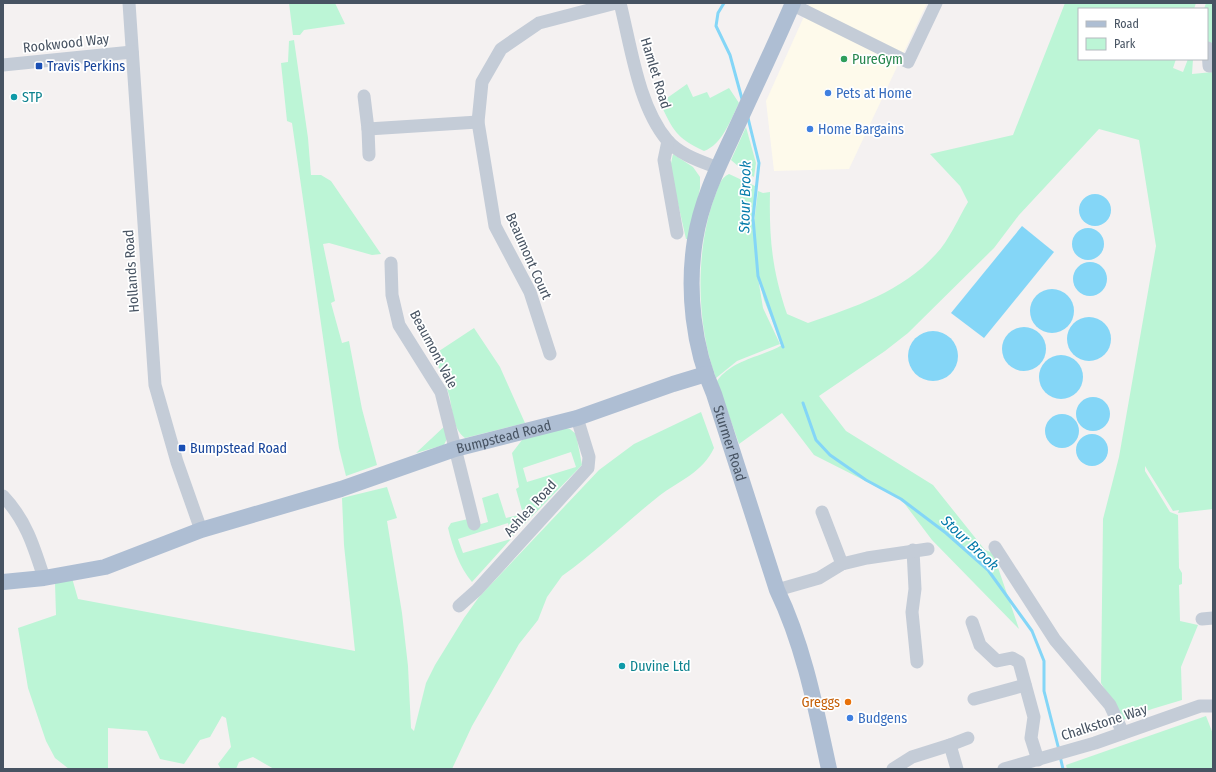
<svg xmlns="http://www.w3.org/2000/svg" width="1216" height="772" font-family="'Fira Sans Condensed',sans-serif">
<rect width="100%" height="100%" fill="#f4f1f1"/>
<!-- commercial -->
<polygon fill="#fefaeb" points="810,3 927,3 849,169 774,171 766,101"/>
<!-- green -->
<g fill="#bcf5d6" fill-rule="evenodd">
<polygon points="289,3 335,3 345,24 304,30 300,35 293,35"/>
<path d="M 1065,3 L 1196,3 L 1194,9 L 1079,9 L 1079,59 L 1176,59 L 1173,68 L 1183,72 L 1188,59 L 1193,59 L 1192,74 L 1213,72 L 1213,509 L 1178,513 L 1179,510 L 1173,511 L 1145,466 L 1145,471 L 1170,512 L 1178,515 L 1179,568 L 1182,573 L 1182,584 L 1179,585 L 1180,621 L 1198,625 L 1181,667 L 1182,700 L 1152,709 L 1123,720 L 1101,683 L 1103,519 L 1119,457 L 1156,246 L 1139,140 L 1099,129 L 1019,215 L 994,248 L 908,333 L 885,351 L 819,396 L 846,431 L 933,485 L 985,550 L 993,553 L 1019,629 L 932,540 L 901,499 L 814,455 L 782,413 L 739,444 L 717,381 C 733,359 760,358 782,345 L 764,300 L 757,272 L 763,308 L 780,344 L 737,361 L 716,378 C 696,325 695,249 715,196 C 718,188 720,178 729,174 L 755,186 L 753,231 L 758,191 L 763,193 L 770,192 C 769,238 772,270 787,314 L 808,323 C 854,307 902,292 936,254 C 948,242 959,217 968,202 L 960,186 L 930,154 L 1013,135 Z"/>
<polygon points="1206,3 1213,3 1212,44 1207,43 1207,9 1204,9"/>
<polygon points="294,40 308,138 311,175 321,175 331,181 381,254 372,255 329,243 323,244 335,301 331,303 342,343 349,341 362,409 377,465 346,476 339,448 292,123 287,121 281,63 288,62 289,41"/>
<path d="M 687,84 L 693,97 L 707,92 L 710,98 L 729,88 L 739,103 C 731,119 722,145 704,151 C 676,138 673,130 660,103 Z"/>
<polygon points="746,127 756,163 754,177 744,171 731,160"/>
<polygon points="673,154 693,167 700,177 700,188 690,239 686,239 670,168"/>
<path d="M 474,328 L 500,367 L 525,423 L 465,438 C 452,428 453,410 449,395 C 445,381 439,368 433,355 Z"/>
<path d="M 701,412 L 714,448 C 703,472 679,481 659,496 C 626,522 596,552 562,576 L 547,597 L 538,620 L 519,644 L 472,726 L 452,769 L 274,769 L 253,757 L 239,762 L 236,769 L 221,769 L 218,764 L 231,747 L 226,718 L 222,716 L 210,737 L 200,740 L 184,764 L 160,759 L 147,731 L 108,728 L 108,769 L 69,769 L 55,758 L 46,741 L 28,688 L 18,628 L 56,615 L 55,583 L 72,578 L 78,599 L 355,651 L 344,545 L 342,498 L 387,487 L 397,518 L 387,521 L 402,613 L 408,666 L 411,728 L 414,731 L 426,683 L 435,665 L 464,618 L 479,597 L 599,470 L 634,444 Z"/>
<polygon points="447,424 449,434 444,445 416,453"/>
<path d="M 564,428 L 570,429 L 576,434 L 582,465 L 512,537 L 508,523 L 458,539 L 463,553 L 511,539 L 472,582 C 459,566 453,548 448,528 L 451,523 L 468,519 L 470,527 L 488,522 L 482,498 L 498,493 L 506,518 L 523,514 L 516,489 L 519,487 L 512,453 L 522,440 ZM 571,452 L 576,467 L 527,482 L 523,468 Z"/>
<polygon points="1206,716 1213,734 1213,769 1067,769 1066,765"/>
</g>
<!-- water -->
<g fill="#84d6f7">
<circle cx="1095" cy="210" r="16"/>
<polygon points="1022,226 1054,252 984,338 951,313"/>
<circle cx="1088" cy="244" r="16"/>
<circle cx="1090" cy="279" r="17"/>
<circle cx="1052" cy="311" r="22"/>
<circle cx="1089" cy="339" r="22"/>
<circle cx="1024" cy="349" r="22"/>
<circle cx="933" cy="356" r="25"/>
<circle cx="1061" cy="377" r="22"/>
<circle cx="1093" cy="414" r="17"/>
<circle cx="1062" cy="431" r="17"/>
<circle cx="1092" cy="450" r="16"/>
</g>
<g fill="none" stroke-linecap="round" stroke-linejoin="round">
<!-- stream -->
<g stroke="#84d6f7" stroke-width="3">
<polyline points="724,3 718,13 716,26 730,55 742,99"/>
<polyline points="748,118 759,163 753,218 758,276 783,347"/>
<polyline points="803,403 816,440 830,455 866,480 901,499 946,533 988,570 1032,631 1044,661 1044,691 1059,750"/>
<polyline points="1060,756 1063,769"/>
</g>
<!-- minor -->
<g stroke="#c4ccd7" stroke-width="13">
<polyline points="129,3 155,385 177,462 201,530"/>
<path d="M 620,3 C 631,46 638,105 667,140 C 680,155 700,161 718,168"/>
<polyline points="793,5 908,62 936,3"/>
<polyline points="1208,48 1209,66 1213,66"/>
<polyline points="3,65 132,52"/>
<polyline points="364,96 368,129 478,122"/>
<polyline points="368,129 369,155"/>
<polyline points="668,141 664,160 677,233"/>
<polyline points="391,263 392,295 399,325 441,392 474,524"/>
<polyline points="550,354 530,292 495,226 478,122 482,82 501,49 539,23 616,3"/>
<path d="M 3,496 C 26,520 34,547 44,578"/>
<polyline points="822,512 842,564"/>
<polyline points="995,547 1055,640 1110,705 1123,733"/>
<polyline points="913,550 915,589 912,612 917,662"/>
<polyline points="777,590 819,578 842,564 867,558 928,549"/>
<polyline points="459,606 477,590 588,468 589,457 577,418"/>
<polyline points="1202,619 1213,618"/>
<polyline points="972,622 980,645 997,661 1012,658 1019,662 1034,717 1031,738 1038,760"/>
<polyline points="974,699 1025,685"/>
<polyline points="950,745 968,738"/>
<polyline points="893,769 912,757 950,745 957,769"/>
<polyline points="1004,769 1095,743 1200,706 1213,706"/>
</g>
<!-- major -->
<g stroke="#aebed3" stroke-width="16">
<path id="s1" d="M 793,3 C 774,47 753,91 733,135 C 717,169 701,202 695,240 C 687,290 693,347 714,394 L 777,590 C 804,646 816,709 829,769"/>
<path id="s2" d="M 3,582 L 44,578 L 105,567 L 201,530 L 341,489 L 455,449 L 577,418 L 673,384 L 706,374"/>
</g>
</g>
<!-- markers -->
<circle fill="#2e9e5b" stroke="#fff" stroke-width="1.5" cx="844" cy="59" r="4"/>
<g fill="#1a4fb4" stroke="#fff" stroke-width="1.5">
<rect x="35" y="62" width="8" height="8" rx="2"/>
<rect x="178" y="444" width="8" height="8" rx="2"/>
</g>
<g fill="#3f7fe0" stroke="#fff" stroke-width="1.5">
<circle cx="828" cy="93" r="4"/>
<circle cx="810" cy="129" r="4"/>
<circle cx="850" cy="718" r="4"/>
</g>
<g fill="#0f9aa8" stroke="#fff" stroke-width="1.5">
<circle cx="14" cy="97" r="4"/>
<circle cx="622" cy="666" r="4"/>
</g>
<circle fill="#e8710a" stroke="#fff" stroke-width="1.5" cx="848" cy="702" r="4"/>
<g text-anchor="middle" stroke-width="3.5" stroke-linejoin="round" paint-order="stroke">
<!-- street labels -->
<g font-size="14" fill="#475362" stroke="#fff">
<text transform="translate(66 43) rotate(-6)" y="5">Rookwood Way</text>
<text transform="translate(656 73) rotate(73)" y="5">Hamlet Road</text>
<text transform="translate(529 256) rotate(66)" y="5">Beaumont Court</text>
<text transform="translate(131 271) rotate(-94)" y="5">Hollands Road</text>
<text transform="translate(434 349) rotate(62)" y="5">Beaumont Vale</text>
<text dy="5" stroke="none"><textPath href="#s2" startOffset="523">Bumpstead Road</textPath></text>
<text dy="5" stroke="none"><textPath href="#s1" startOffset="466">Sturmer Road</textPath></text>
<text transform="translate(530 508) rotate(-48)" y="5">Ashlea Road</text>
<text transform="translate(1104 722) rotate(-18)" y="5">Chalkstone Way</text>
</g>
<!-- leisure labels -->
<g font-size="14" fill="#27864d" stroke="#fff" text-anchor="start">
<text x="852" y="64">PureGym</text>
</g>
<!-- transit labels -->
<g font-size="14" fill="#164399" stroke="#fff" text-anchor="start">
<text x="47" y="71">Travis Perkins</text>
<text x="190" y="453">Bumpstead Road</text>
</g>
<!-- shop labels -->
<g font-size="14" fill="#366cbe" stroke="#fff" text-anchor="start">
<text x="836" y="98">Pets at Home</text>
<text x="818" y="134">Home Bargains</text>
<text x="858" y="723">Budgens</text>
</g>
<!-- culture labels -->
<g font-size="14" fill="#0d838f" stroke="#fff" text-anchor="start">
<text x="22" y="102">STP</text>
<text x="630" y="671">Duvine Ltd</text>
</g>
<!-- food labels -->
<g font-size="14" fill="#c56008" stroke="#fff" text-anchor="end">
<text x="840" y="707">Greggs</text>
</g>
<!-- water labels -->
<g font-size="15" font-style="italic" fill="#027aaa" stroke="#fff">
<text transform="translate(745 197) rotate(-89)" y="5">Stour Brook</text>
<text transform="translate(970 543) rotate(43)" y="5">Stour Brook</text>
</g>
</g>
<!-- border -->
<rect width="1216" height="772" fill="none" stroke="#475362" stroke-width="8"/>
<!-- legend -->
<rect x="1078" y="8" width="130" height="52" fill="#ffffff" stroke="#b5bac0"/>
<rect x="1086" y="21" width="20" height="6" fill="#aebed3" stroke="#b5bac0"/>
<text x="1114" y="28" font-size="12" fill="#475362">Road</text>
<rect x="1086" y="38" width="20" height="12" fill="#bcf5d6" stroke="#b5bac0"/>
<text x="1114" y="48" font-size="12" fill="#475362">Park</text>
</svg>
